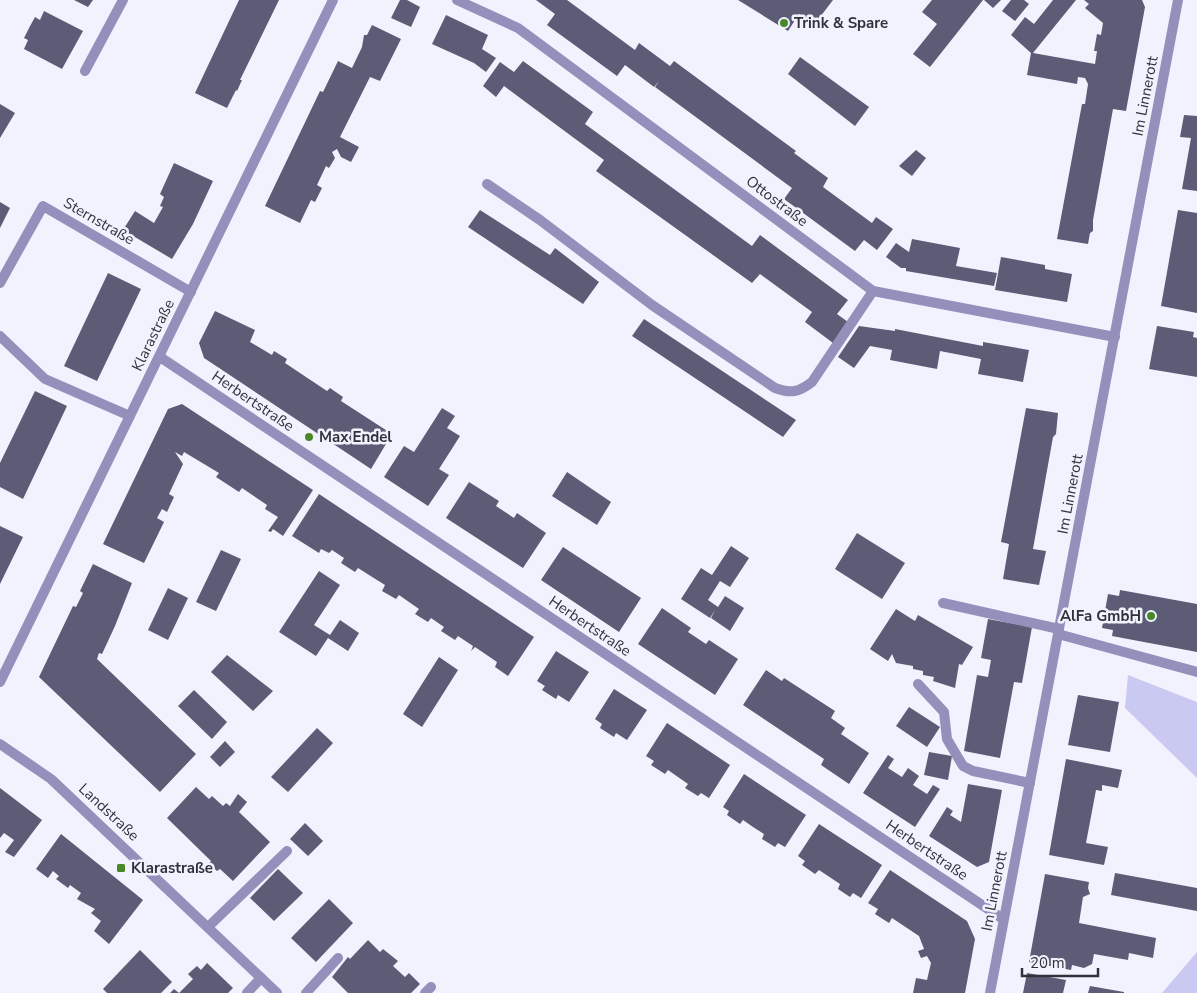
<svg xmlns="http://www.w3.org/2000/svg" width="1197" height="993" font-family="'Nunito Sans',sans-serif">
<rect width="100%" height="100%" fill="#f2f2fe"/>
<!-- green -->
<g fill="#cac9f1">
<polygon points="1128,675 1197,702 1197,778 1125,708"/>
<polygon points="1197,952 1197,993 1162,993"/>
</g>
<!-- building -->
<g fill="#5d5c76">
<polygon points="74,0 93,0 88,7"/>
<polygon points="239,0 279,0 240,80 242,80 237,91 236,90 227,108 195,93"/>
<polygon points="400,0 407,0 420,7 411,27 391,18"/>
<polygon points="536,0 567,0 635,50 639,43 670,66 674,61 796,151 794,153 828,178 823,187 872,223 876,217 893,229 877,250 864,240 855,251 784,199 792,188 655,87 659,81 654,87 625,65 617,76 547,25 555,14"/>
<polygon points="738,0 833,0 814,25 799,14 788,31"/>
<polygon points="932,0 983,0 930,67 913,54 937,24 922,12"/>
<polygon points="984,0 1001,0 993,8"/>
<polygon points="1011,0 1024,0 1029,4 1015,21 1002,11"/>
<polygon points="1053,0 1076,0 1033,53 1095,64 1097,51 1094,51 1097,34 1101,35 1103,23 1085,8 1089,4 1084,0 1142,0 1145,7 1126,111 1113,109 1093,220 1093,231 1090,233 1088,244 1057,239 1082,104 1085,104 1088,84 1085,78 1078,77 1077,84 1027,75 1031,53 1011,35 1025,17 1034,24"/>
<polygon points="44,11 83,31 62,69 24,49 28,40 24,38 29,28 35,17 40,20"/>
<polygon points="446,15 488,35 482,49 496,58 486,72 474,63 432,44"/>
<polygon points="372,25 401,39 380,81 370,77 340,137 359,147 351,162 341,157 337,149 332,152 335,158 329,168 326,166 317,185 322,188 315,202 311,200 300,223 265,206 320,91 323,92 338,61 352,68 362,47 364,35 367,35"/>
<polygon points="800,57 869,107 855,126 788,74"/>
<polygon points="523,61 593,112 585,124 752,246 760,235 848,300 837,314 848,322 833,343 805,322 812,312 760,274 752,283 596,171 604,160 574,138 504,86 496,97 483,86 500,62 514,72"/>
<polygon points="0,104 15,113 0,138"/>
<polygon points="1184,115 1197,116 1197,191 1182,189 1191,138 1180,137"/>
<polygon points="916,150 926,158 912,176 899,166"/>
<polygon points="174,163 213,181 193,224 172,259 123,230 135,211 154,223 163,207 160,206 164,197 160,194"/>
<polygon points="0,202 10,208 0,228"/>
<polygon points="480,210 550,255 555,248 599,282 583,304 468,227"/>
<polygon points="1178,210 1197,213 1197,313 1161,306"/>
<polygon points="912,239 960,248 956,266 997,273 994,286 906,271 906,268 901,268 886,257 896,243 909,252"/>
<polygon points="1001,257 1045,265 1045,269 1072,274 1067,302 995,290"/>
<polygon points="108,273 141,289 97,381 64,366"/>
<polygon points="215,311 255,330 250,342 272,355 274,351 287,359 285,363 327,391 330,388 343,397 341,401 392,434 371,469 204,358 199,343"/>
<polygon points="644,319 796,420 783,437 632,336"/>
<polygon points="859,326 895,331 895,329 983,346 983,342 1029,350 1023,382 978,374 981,359 940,351 937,369 890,360 892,350 870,346 854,368 838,357"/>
<polygon points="1157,326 1194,332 1193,337 1197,338 1197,377 1149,369"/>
<polygon points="35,391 67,406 23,499 0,487 0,463"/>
<polygon points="182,404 313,490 283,536 273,529 271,532 268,531 278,517 265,509 267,505 242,488 239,492 216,477 219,473 184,452 182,456 175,452 183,464 169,494 174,497 167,512 162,509 157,518 164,522 144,563 103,544 168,409"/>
<polygon points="442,408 455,416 447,428 460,436 439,469 449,475 428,506 384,477 404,446 414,452"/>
<polygon points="1026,408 1058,413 1056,434 1053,437 1033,549 1046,551 1039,585 1003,579 1009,544 1001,542"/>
<polygon points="567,472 611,502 597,525 552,496"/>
<polygon points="469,482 499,501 496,506 514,518 517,513 546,533 523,568 446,518"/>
<polygon points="319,494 534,637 508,676 495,667 497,662 475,647 471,651 473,646 458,636 455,640 441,631 444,627 431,618 428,622 415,614 419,609 399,595 396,599 382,591 385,585 369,575 358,568 355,572 341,563 344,558 332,550 329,553 321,549 319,553 292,536"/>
<polygon points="0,526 23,537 0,584"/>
<polygon points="857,533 905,563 882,599 835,569"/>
<polygon points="731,546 749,558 730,587 720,581 708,600 718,607 725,596 744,608 730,631 711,618 715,610 710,618 681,599 701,568 712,575"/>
<polygon points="563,547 641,598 619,632 541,580"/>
<polygon points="221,550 241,559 216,611 196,602"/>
<polygon points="93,564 132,583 115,626 102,654 99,653 97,659 196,754 160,792 39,677 73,606 76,607 83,593 80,591"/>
<polygon points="319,571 340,585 314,625 330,635 340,620 359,633 348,651 328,638 316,656 279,632"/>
<polygon points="168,588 188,598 168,640 148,630"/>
<polygon points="1120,590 1197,604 1197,652 1112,636 1113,630 1102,628 1108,594 1119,596"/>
<polygon points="662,608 691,628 688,632 706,644 709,640 738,659 715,695 638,644"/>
<polygon points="896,609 915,621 918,615 973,647 962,665 959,664 955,688 933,681 934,677 923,675 923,671 913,669 913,666 896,663 892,654 888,661 870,649"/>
<polygon points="988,619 1032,627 1022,683 1014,682 1000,758 964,751 977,675 988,677 991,660 981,658"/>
<polygon points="556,651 589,672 569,702 558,695 556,699 542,690 545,686 537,681"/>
<polygon points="227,655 273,691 253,711 211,672"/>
<polygon points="439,657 458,670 422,727 403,714"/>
<polygon points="766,670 782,681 784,678 835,711 831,718 845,728 841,734 869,753 849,784 821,765 824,759 743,705"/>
<polygon points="614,689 647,710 627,740 616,733 614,737 600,728 602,724 595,719"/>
<polygon points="194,690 227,722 212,739 178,706"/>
<polygon points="1078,695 1119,702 1110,752 1068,745"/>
<polygon points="909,707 940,727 927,747 896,726"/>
<polygon points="667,723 730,765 709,798 701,793 698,796 685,788 688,784 668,770 665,774 651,765 654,761 646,756"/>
<polygon points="317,728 333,743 288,792 271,777"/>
<polygon points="225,741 235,752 220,767 210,757"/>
<polygon points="929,752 952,756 948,780 924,775"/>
<polygon points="888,755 894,759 888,768 902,777 908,768 919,776 913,785 927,794 933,785 940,789 915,827 863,793"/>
<polygon points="1066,759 1122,770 1118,788 1102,785 1102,791 1096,790 1086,843 1108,847 1104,865 1049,855"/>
<polygon points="744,774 806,815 785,847 778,843 775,847 762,839 764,834 753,827 743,820 740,824 727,815 729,811 723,807"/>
<polygon points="968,784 1002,790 989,862 977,867 929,836 947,807 953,811 950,815 961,822"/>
<polygon points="196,787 209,799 212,796 223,806 226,803 230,806 238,794 247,802 239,812 270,842 233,881 220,869 217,871 209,864 211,861 167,818"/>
<polygon points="0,788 42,820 14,857 5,852 14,840 4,833 0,838"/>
<polygon points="305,823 323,841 308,856 290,839"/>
<polygon points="819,824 882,865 861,898 853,893 850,897 838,889 840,884 819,870 815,874 802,865 805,861 798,856"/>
<polygon points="61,834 143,900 109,944 94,931 101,921 91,913 95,909 77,899 81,893 70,885 68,888 56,879 59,876 53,871 48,878 36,869"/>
<polygon points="278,869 303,893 274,921 250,898"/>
<polygon points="890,870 967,921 975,939 965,993 913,993 916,978 927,980 931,963 927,956 921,958 918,951 924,949 919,936 892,918 889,923 875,914 878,909 868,903"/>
<polygon points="1115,873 1197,888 1197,911 1111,895"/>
<polygon points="1045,874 1089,882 1088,888 1090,894 1083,897 1079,923 1156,938 1153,958 1129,953 1128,960 1094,954 1092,964 1084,968 1072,965 1071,970 1029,962"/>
<polygon points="329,899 353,923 316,962 291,938"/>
<polygon points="368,940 380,952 383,949 398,961 393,966 405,977 409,973 420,984 411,993 348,993 332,977 348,957 350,959"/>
<polygon points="140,950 172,982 161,993 107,993 103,989"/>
<polygon points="207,963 233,988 228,993 170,993 174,989 179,993 193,979 188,974 197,966 201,970"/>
<polygon points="1027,973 1066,980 1063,993 1023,993"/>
<polygon points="1090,986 1124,992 1124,993 1088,993"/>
</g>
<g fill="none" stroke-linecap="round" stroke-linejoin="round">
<!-- service -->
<g stroke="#9391bb" stroke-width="10">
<polyline points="85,71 123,0"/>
<path d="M 487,184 L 540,220 L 652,305 L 775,388 C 791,394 799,392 812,382 L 873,291"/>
<polyline points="943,603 1059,629"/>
<polyline points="1058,634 1197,672"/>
<polyline points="918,684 944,712 947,739 963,766 973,771 1030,783"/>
<polyline points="209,926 287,851"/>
<polyline points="247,993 261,978"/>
<polyline points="306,993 338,958"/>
<polyline points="425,993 431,987"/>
</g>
<!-- minor -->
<g stroke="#9391bb" stroke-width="10">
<polyline points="457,0 518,28 873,291 1115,337"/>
<polyline points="0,283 43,206 191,292"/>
<polyline points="0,336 45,379 130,416"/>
<polyline points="160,357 1003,919"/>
<polyline points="0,682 333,0"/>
<polyline points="990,993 1178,0"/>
</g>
<!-- tertiary -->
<polyline stroke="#9391bb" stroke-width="10" points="0,744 51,779 277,993"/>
</g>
<!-- markers -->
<g fill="#498828" stroke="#f2f2fe" stroke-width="2">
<circle cx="784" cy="23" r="5"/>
<circle cx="309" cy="437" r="5"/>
<circle cx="1151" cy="616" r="5"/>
<rect x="116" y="863" width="10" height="10" rx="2.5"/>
</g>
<g text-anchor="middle" stroke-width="5" stroke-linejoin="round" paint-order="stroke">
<!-- poi labels -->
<g font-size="15" font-weight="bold" fill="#31313c" stroke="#f2f2fe" text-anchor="start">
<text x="794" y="28">Trink &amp; Spare</text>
<text x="319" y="442">Max Endel</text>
<text x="1141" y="621" text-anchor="end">AlFa GmbH</text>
<text x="131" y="873">Klarastraße</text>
</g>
<!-- street labels -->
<g font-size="15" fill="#31313c" stroke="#f2f2fe">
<text transform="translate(1145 96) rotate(-79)" y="5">Im Linnerott</text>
<text transform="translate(777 201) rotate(37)" y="5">Ottostraße</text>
<text transform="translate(99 221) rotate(30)" y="5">Sternstraße</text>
<text transform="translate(153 335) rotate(-64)" y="5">Klarastraße</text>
<text transform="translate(253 401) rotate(34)" y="5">Herbertstraße</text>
<text transform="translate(1070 494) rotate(-79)" y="5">Im Linnerott</text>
<text transform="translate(590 626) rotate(34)" y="5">Herbertstraße</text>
<text transform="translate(109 812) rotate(43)" y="5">Landstraße</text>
<text transform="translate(927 850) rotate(34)" y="5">Herbertstraße</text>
<text transform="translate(994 891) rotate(-79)" y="5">Im Linnerott</text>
</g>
</g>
<!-- scale -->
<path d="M1022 968v8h76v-8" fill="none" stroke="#31313c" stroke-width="2.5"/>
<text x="1030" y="968" font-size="15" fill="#31313c" stroke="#f2f2fe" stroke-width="4" paint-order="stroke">20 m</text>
</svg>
